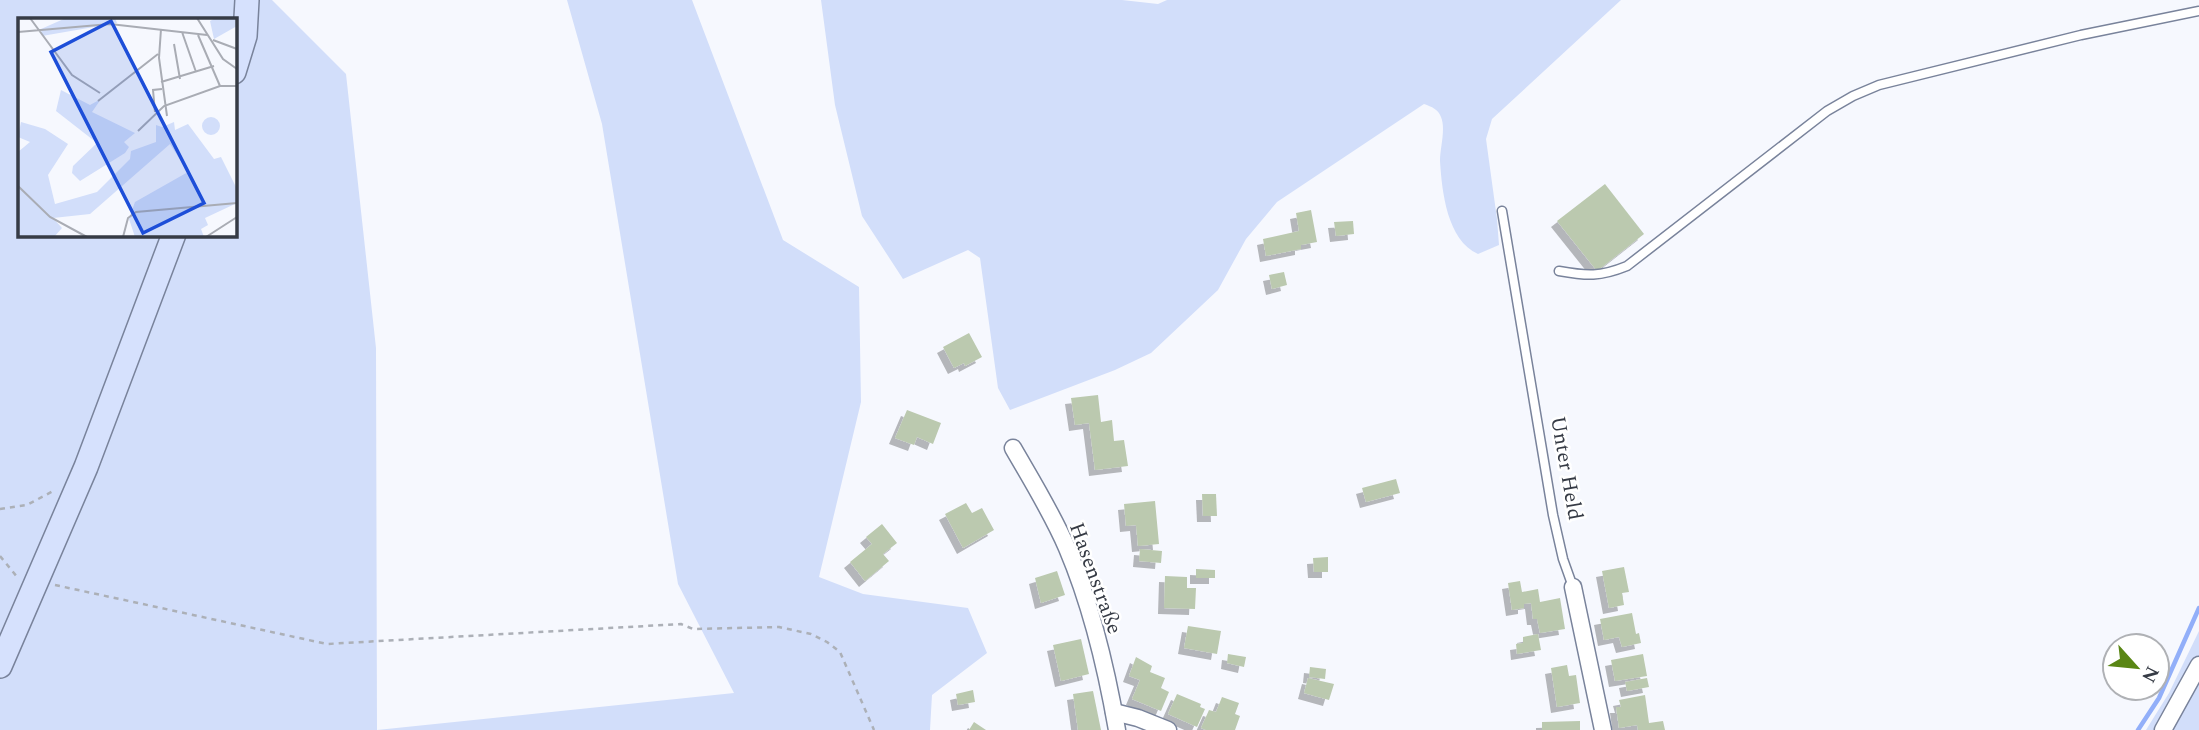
<svg xmlns="http://www.w3.org/2000/svg" width="2199" height="730" font-family="Spectral,serif">
<defs>
<filter id="shadow"><feDropShadow dx="-6" dy="6" stdDeviation="0" flood-color="#0004"/></filter>
</defs>
<rect width="100%" height="100%" fill="#f6f8fe"/>
<!-- green -->
<g fill="#d2defa" fill-rule="evenodd">
<path d="M 0,0 L 272,0 L 346,74 L 376,348 L 377,730 L 734,693 L 678,584 L 602,124 L 567,0 L 692,0 L 783,240 L 859,287 L 861,402 L 819,577 L 863,594 L 968,608 L 987,653 L 932,695 L 930,730 L 0,730 ZM 19,19 L 234,19 L 234,234 L 19,234 Z"/>
<path d="M 821,0 L 1122,0 L 1158,4 L 1167,0 L 1621,0 L 1492,119 L 1486,139 L 1497,219 L 1499,245 L 1478,254 C 1447,240 1442,192 1440,161 C 1440,148 1446,129 1441,117 C 1438,109 1432,107 1424,104 L 1277,202 L 1246,239 L 1218,290 L 1151,353 L 1115,370 L 1010,410 L 998,388 L 980,258 L 968,250 L 903,279 L 862,216 L 835,105 Z"/>
<polygon points="2199,631 2199,730 2146,730 2169,693"/>
</g>
<g fill="none" stroke-linecap="round" stroke-linejoin="round">
<!-- stream -->
<polyline stroke="#92aff9" stroke-width="4.5" points="2138,730 2159,698 2199,608"/>
</g>
<!-- building -->
<g fill="#bbc9af" filter="url(#shadow)">
<polygon points="1605,184 1644,234 1597,271 1557,221"/>
<polygon points="1311,210 1317,242 1301,245 1301,249 1266,256 1263,239 1299,231 1296,213"/>
<polygon points="1353,221 1354,234 1336,236 1334,222"/>
<polygon points="1284,272 1287,285 1272,289 1269,275"/>
<polygon points="969,333 982,357 965,366 964,363 954,368 943,347"/>
<polygon points="1098,395 1101,422 1112,420 1114,441 1124,440 1128,466 1095,470 1089,423 1075,425 1071,398"/>
<polygon points="907,410 941,423 933,444 917,437 914,445 895,438"/>
<polygon points="1396,479 1400,493 1366,502 1362,488"/>
<polygon points="1202,494 1216,494 1217,516 1203,516"/>
<polygon points="1155,501 1159,544 1138,546 1136,525 1126,526 1124,504"/>
<polygon points="966,503 972,513 982,508 994,530 963,548 945,514"/>
<polygon points="882,524 897,543 883,554 889,561 865,581 850,562 872,544 866,537"/>
<polygon points="1140,549 1162,551 1161,563 1139,561"/>
<polygon points="1328,557 1328,572 1314,572 1313,558"/>
<polygon points="1624,567 1629,592 1622,593 1624,605 1609,608 1602,571"/>
<polygon points="1196,569 1215,570 1215,578 1196,578"/>
<polygon points="1057,571 1065,595 1041,603 1035,578"/>
<polygon points="1165,576 1187,577 1187,588 1196,588 1195,609 1164,608"/>
<polygon points="1520,581 1522,592 1538,589 1540,602 1560,598 1565,629 1540,633 1537,619 1533,619 1531,603 1524,604 1524,608 1512,610 1508,583"/>
<polygon points="1632,613 1636,634 1639,633 1641,643 1622,647 1619,637 1604,640 1600,619"/>
<polygon points="1188,626 1221,631 1217,654 1184,648"/>
<polygon points="1538,634 1541,650 1517,654 1516,644 1523,643 1523,637"/>
<polygon points="1081,639 1089,674 1061,681 1053,645"/>
<polygon points="1228,654 1246,657 1244,667 1227,663"/>
<polygon points="1643,654 1647,676 1615,681 1611,660"/>
<polygon points="1136,657 1152,666 1150,672 1165,678 1161,688 1169,692 1161,711 1132,699 1140,680 1129,676"/>
<polygon points="1567,665 1569,676 1576,675 1580,703 1557,707 1551,668"/>
<polygon points="1310,667 1326,669 1325,679 1309,677"/>
<polygon points="1308,678 1334,684 1329,700 1304,693"/>
<polygon points="1647,678 1649,687 1627,691 1625,682"/>
<polygon points="973,690 975,702 958,705 956,694"/>
<polygon points="1093,691 1101,730 1078,730 1073,694"/>
<polygon points="1177,694 1201,704 1200,707 1205,709 1197,727 1168,714"/>
<polygon points="1645,695 1649,723 1663,721 1665,730 1638,730 1637,725 1619,728 1616,707 1621,707 1619,700"/>
<polygon points="1222,697 1239,703 1235,714 1240,716 1235,730 1206,730 1201,728 1209,710 1216,712"/>
<polygon points="1580,721 1580,730 1542,730 1542,722"/>
<polygon points="974,722 986,730 969,730"/>
</g>
<g fill="none" stroke-linecap="round" stroke-linejoin="round">
<defs>
<g id="lane">
<polyline points="1502,211 1553,515 1563,559 1573,587"/>
<path d="M 1559,271 C 1587,276 1600,277 1627,266 L 1827,111 L 1853,96 L 1879,85 L 2081,35 L 2199,11"/>
</g>
<g id="street">
<path d="M 1013,448 C 1032,481 1052,513 1067,548 C 1090,602 1107,672 1117,730"/>
<polyline points="1573,587 1603,730"/>
<polyline points="1114,712 1138,718 1168,730"/>
<polyline points="2163,730 2199,665"/>
</g>
<g id="secondary">
<polyline points="234,72 245,36 247,0"/>
<polyline points="0,666 86,467 174,234"/>
</g>
</defs>
<!-- lane casing -->
<use href="#lane" stroke="#79839b" stroke-width="11"/>
<!-- street casing -->
<use href="#street" stroke="#79839b" stroke-width="19"/>
<!-- secondary casing -->
<use href="#secondary" stroke="#79839b" stroke-width="26"/>
<!-- path -->
<g stroke="#acb0b7" stroke-width="2.5" stroke-dasharray="5 5" stroke-linecap="butt">
<polyline points="0,509 27,505 55,490"/>
<polyline points="0,556 18,578"/>
<polyline points="55,585 327,644 681,624 693,629 779,627 811,634 827,642 840,652 874,730"/>
</g>
<!-- lane -->
<use href="#lane" stroke="#fff" stroke-width="8"/>
<!-- street -->
<use href="#street" stroke="#fff" stroke-width="16"/>
<!-- secondary -->
<use href="#secondary" stroke="#d6e1fd" stroke-width="23"/>
</g>
<g text-anchor="middle" stroke-width="5" stroke-linejoin="round" paint-order="stroke">
<!-- street labels -->
<g font-size="21" fill="#363b45" stroke="#fff">
<text transform="translate(1567 468) rotate(80)" y="7">Unter Held</text>
<text transform="translate(1096 578) rotate(70)" y="7">Hasenstraße</text>
</g>
</g>
<!-- overview -->
<g transform="translate(18 18)">
<rect width="219" height="219" fill="#f6f8fe"/>
<path d="M 48,0 L 97,0 L 99,5 L 24,18 L 23,11 ZM 198,0 L 219,0 L 219,8 L 196,21 L 192,3 ZM 43,72 L 72,87 L 83,81 L 74,94 L 117,115 L 106,124 L 111,129 L 107,135 L 62,163 L 54,155 L 55,148 L 79,125 L 38,93 ZM184 108a9 9 0 1 1 18 0a9 9 0 1 1-18 0ZM 3,104 L 27,111 L 50,126 L 30,157 L 37,186 L 79,174 L 112,141 L 113,133 L 138,124 L 138,107 L 144,109 L 156,104 L 157,112 L 170,106 L 196,141 L 203,139 L 219,171 L 219,185 L 187,200 L 190,207 L 183,211 L 186,219 L 117,219 L 111,201 L 117,184 L 170,154 L 152,126 L 72,196 L 35,200 L 44,210 L 36,219 L 0,219 L 0,134 L 12,124 L 0,119 Z" fill="#d2defa"/>
<path fill="none" stroke="#a9acb4" stroke-width="2" d="M 12,0 L 54,57 L 82,75M 179,0 L 205,41 L 219,51M 143,11 L 141,40 L 149,98M 0,14 L 92,6 L 189,17M 164,14 L 178,54M 180,17 L 202,68M 195,22 L 219,31M 156,26 L 162,61M 143,64 L 196,48M 80,83 L 140,36M 137,94 L 135,72 L 144,71M 120,113 L 146,88 L 202,68 L 219,68M 0,168 L 32,199 L 69,219M 105,219 L 110,200 L 118,194 L 219,185M 188,219 L 219,199"/>
<path fill="#1d4ed8" fill-opacity="0.15" stroke="#1d4ed8" stroke-width="3.5" d="M 93,3 L 186,185 L 125,215 L 33,34 Z"/>
<rect width="219" height="219" fill="none" stroke="#363b45" stroke-width="3.5"/>
</g>
<!-- north arrow -->
<g transform="translate(2136 667) rotate(117)"><circle r="33" fill="#ffffff" stroke="#afb1b5" stroke-width="2"/>
<path d="M0-5L12 26L0 18L-12 26Z" fill="#598614"/>
<text y="-10" font-size="19" font-weight="bold" text-anchor="middle" fill="#363b45">N</text>
</g>
</svg>
